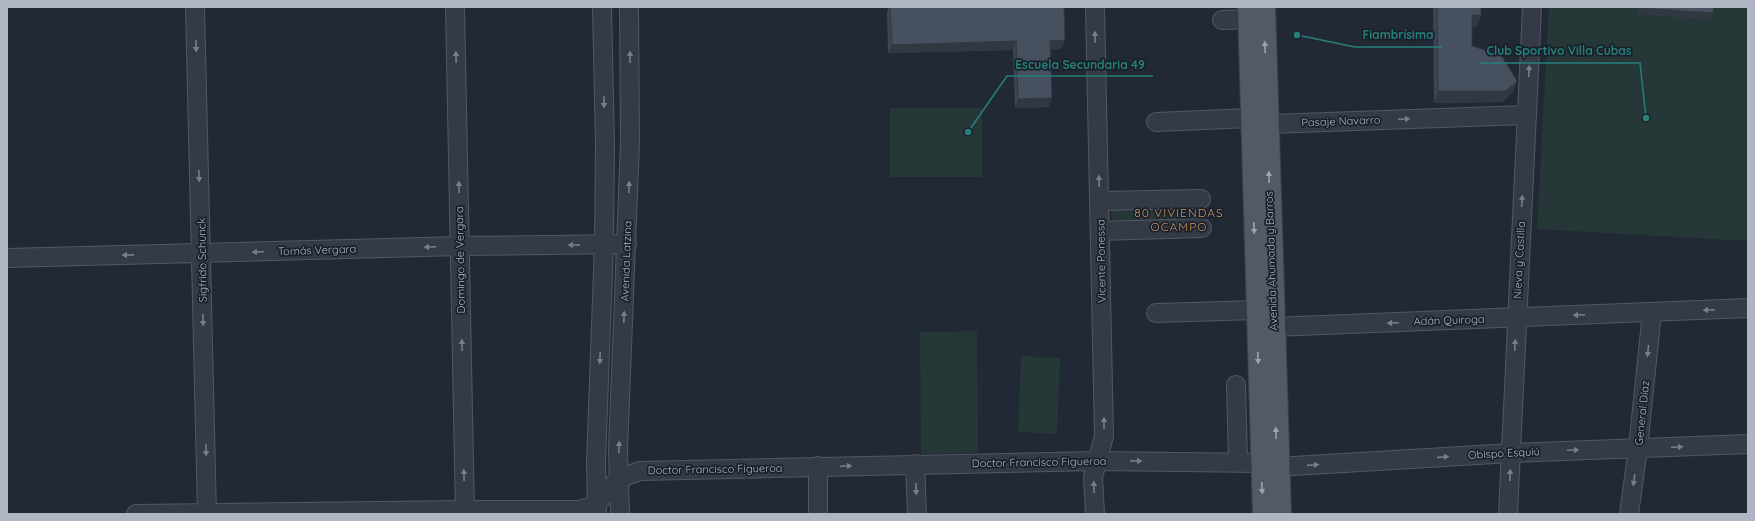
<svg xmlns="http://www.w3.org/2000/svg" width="1755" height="521" font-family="Quicksand,sans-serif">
<rect width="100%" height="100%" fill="#212935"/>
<!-- green -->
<g fill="#263738">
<polygon points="1549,7 1748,7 1748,241 1537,229"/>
<rect x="890" y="108" width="92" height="69"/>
<polygon points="1196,205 1197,222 1112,225 1112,208"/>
<polygon points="977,331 978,453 921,454 920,332"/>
<polygon points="1021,356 1060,358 1057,434 1018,432"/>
</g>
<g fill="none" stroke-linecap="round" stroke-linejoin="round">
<defs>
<g id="minor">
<polyline points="195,7 207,514"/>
<polyline points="455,7 465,514"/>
<polyline points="1222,20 1249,19"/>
<polyline points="1156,122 1251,118 1267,124 1527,115"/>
<polyline points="1100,201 1201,199"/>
<polyline points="1100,231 1202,228"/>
<polyline points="7,258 460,246 627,244"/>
<polyline points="1156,313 1257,310 1273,327 1748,308"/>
<polyline points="1236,385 1238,462"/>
<polyline points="915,464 917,514"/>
<polyline points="818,466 818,514"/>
<polyline points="597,510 596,462 604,244 605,144 602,7"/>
<polyline points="136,514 465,510 579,510 596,505 618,479 640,471 1097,461 1261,463 1277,467 1511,453 1748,444"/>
<polyline points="620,514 618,450 630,142 629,7"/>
<polyline points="1095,514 1093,477 1104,436 1095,7"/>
<polyline points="1508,514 1532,7"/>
<polyline points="1629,514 1638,448 1652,312"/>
</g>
<g id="major">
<polyline points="1249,7 1264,514"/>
<polyline points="1264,7 1280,514"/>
</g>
</defs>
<!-- minor casing -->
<use href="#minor" stroke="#525864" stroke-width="20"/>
<!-- major casing -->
<use href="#major" stroke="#3e444f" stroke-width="24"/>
<!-- minor -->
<use href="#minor" stroke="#343b46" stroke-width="18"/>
<!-- major -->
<use href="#major" stroke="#525a66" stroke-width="22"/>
</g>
<!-- wall -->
<g fill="#3d4552">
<polygon points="889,7 1064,7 1065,40 1061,49 1050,49 1049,107 1015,108 1013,50 888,53 887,13"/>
<polygon points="1433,7 1481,7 1481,15 1477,27 1472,27 1472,46 1517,81 1513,92 1502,102 1434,103"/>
<polygon points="1640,7 1714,7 1713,13 1711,19 1639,14"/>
</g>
<!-- shaded-wall -->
<g fill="#323842">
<polygon points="1641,8 1713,13 1711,19 1639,14"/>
<polygon points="1472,15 1481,15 1477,27 1468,27"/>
<polygon points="1065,40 1061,49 1047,50 1050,41"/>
<polygon points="1016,41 1013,50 888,53 892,45"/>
<polygon points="1517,81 1513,92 1502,102 1434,103 1438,91"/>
<polygon points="1052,98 1049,107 1015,108 1018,99"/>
</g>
<!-- building -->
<g fill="#47505f" stroke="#323842">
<polygon points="890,7 1064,7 1065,40 1050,41 1052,98 1018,99 1016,41 892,45"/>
<polygon points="1437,7 1481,7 1481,15 1472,15 1472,46 1501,55 1517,81 1506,91 1438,91"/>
<polygon points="1641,7 1714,7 1713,13 1641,8"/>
</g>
<!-- one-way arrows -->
<defs><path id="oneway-solid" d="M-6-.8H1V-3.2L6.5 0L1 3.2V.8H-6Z"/></defs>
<g fill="#787e8b">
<use href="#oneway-solid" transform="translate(1095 37) rotate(-91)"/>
<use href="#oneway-solid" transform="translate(196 46) rotate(88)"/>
<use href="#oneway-solid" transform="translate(456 57) rotate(-91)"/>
<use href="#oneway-solid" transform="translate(630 57) rotate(-90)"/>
<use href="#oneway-solid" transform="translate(1529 71) rotate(-87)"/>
<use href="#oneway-solid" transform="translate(604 102) rotate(89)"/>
<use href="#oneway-solid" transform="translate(1404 119) rotate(-2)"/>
<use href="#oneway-solid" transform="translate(199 176) rotate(88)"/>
<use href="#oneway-solid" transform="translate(1099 181) rotate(-92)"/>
<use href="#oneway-solid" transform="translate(459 187) rotate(-91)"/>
<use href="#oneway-solid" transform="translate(629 187) rotate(-88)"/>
<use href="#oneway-solid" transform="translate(1522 201) rotate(-87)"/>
<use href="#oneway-solid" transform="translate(574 245) rotate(179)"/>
<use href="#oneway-solid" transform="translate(430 247) rotate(178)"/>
<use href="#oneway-solid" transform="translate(258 252) rotate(178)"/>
<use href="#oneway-solid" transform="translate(128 255) rotate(179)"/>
<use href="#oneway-solid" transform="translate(1709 310) rotate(178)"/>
<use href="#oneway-solid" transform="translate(1579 315) rotate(178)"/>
<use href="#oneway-solid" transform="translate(624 317) rotate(-88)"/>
<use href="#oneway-solid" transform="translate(203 320) rotate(89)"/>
<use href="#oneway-solid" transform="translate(1393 323) rotate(178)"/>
<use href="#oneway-solid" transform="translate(462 345) rotate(-91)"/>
<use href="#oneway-solid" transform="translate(1515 345) rotate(-87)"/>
<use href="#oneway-solid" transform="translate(1648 351) rotate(96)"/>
<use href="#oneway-solid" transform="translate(600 358) rotate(92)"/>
<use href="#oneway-solid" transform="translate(1104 423) rotate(-91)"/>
<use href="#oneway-solid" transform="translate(619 447) rotate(-88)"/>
<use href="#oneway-solid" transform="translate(1677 447) rotate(-2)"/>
<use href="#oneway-solid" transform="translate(206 450) rotate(89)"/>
<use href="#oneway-solid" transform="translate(1573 450) rotate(-2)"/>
<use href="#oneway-solid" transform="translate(1443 457) rotate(-4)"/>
<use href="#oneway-solid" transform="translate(1136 461) rotate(1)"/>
<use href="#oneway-solid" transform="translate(1313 465) rotate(-4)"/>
<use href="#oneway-solid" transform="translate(846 466) rotate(-2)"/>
<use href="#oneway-solid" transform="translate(464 475) rotate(-91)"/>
<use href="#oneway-solid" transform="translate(1510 475) rotate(-88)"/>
<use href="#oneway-solid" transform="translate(1634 480) rotate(98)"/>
<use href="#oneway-solid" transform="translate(1094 487) rotate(-92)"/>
<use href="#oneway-solid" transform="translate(916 489) rotate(88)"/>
</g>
<g fill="#9ca3b0">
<use href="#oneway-solid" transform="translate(1265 47) rotate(-92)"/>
<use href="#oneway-solid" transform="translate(1269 177) rotate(-92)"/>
<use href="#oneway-solid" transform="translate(1254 228) rotate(88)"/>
<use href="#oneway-solid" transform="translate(1258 358) rotate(88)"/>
<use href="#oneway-solid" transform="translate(1276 433) rotate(-92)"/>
<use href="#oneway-solid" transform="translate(1262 488) rotate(87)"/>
</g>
<g text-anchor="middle" stroke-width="3.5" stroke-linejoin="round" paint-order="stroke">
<!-- street labels -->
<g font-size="11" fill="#afb5c3" stroke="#1a202a">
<text transform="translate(1341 121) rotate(-2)" y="4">Pasaje Navarro</text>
<text transform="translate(317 250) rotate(-2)" y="4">Tomás Vergara</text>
<text transform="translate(202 260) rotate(-91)" y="4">Sigfrido Schunck</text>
<text transform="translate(460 260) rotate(-91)" y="4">Domingo de Vergara</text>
<text transform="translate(1519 260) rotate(-87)" y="4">Nieva y Castilla</text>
<text transform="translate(626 261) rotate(-88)" y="4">Avenida Latzina</text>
<text transform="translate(1101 261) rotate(-91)" y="4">Vicente Ponessa</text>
<text transform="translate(1271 261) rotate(-92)" y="4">Avenida Ahumada y Barros</text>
<text transform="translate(1449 320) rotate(-2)" y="4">Adán Quiroga</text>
<text transform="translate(1642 413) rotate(-84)" y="4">General Díaz</text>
<text transform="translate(1504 453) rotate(-3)" y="4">Obispo Esquiú</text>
<text transform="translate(1039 462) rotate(-1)" y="4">Doctor Francisco Figueroa</text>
<text transform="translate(715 469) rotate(-1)" y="4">Doctor Francisco Figueroa</text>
</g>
<!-- neighbourhood labels -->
<g font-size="12" letter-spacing="1" fill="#ca9462" stroke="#1a202a">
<text x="1179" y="217">80 VIVIENDAS<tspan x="1179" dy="14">OCAMPO</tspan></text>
</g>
</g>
<!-- callouts -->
<path fill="none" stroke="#277f7b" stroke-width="1.5" d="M1297 35L1355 47H1442M1646 118L1640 63H1479M968 132L1007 76H1153"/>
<g fill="#277f7b" stroke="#1a202a" stroke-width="1.5">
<circle cx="1297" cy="35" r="4"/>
<circle cx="1646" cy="118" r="4"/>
<circle cx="968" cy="132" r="4"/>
</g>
<g font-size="12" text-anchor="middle" font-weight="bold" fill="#277f7b" stroke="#1a202a" stroke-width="3.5" stroke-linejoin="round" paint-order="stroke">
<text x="1398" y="39">Fiambrísima</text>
<text x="1559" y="55">Club Sportivo Villa Cubas</text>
<text x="1080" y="69">Escuela Secundaria 49</text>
</g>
<!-- border -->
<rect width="1755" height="521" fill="none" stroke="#afb5c3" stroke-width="16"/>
</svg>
